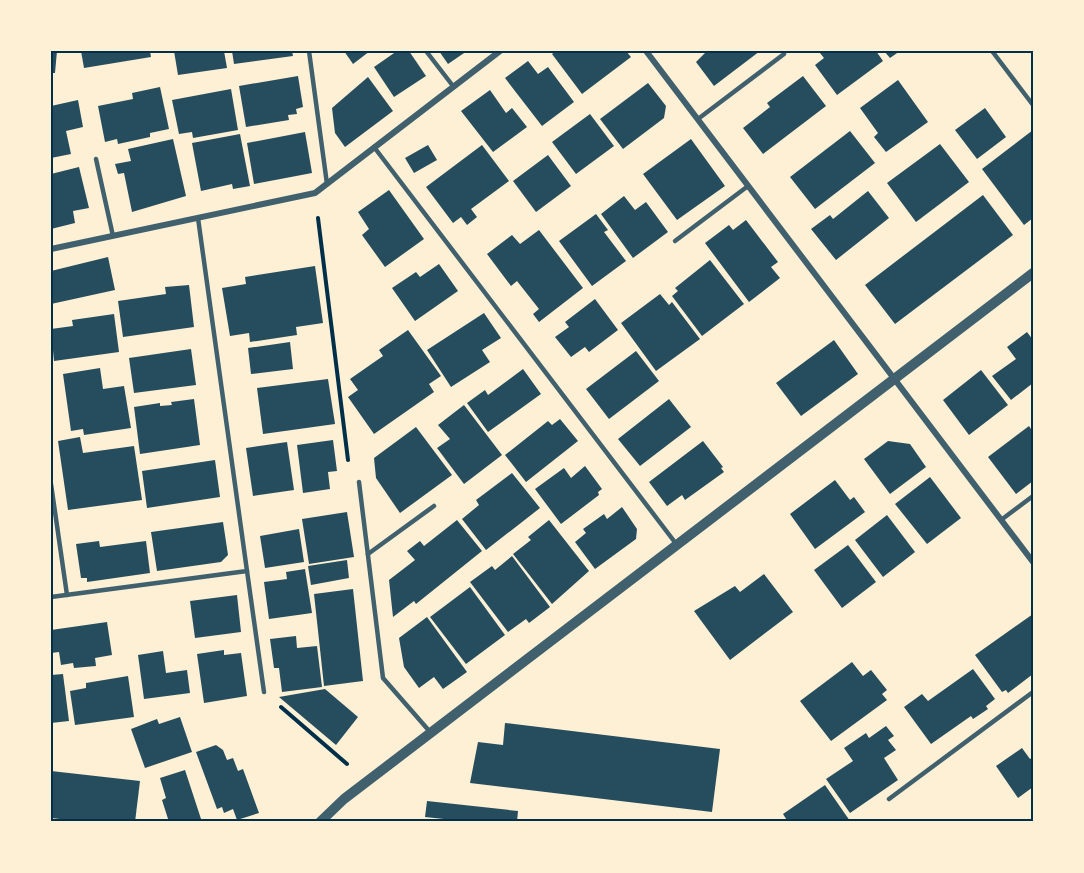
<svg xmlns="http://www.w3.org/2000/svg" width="1084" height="873" font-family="'Playfair Display',serif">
<rect width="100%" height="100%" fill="#fdf0d5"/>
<!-- building -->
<g fill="#264d5e">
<polygon points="51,51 57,51 55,73 51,73"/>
<polygon points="81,51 150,51 151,57 84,68"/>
<polygon points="174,51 224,51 227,68 178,75"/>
<polygon points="232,51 292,51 293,56 234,64"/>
<polygon points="344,51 370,51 353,64"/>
<polygon points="397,51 409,51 426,76 394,97 374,67"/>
<polygon points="439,51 467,51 448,64"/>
<polygon points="556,51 626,51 631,57 582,94 552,54"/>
<polygon points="707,51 760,51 714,86 696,62"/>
<polygon points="822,51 876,51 883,61 837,95 815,65 824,58 820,53"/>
<polygon points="884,51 900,51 890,58"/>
<polygon points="528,61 538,74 548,67 574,102 542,126 505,78"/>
<polygon points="298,76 303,107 296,109 297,114 288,115 289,120 246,127 239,86"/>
<polygon points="803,76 826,106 763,154 743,128 770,107 767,103"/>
<polygon points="368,77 393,111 345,147 335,133 332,108"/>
<polygon points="898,80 928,122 886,152 874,137 878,133 860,108"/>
<polygon points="648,83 666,106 664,118 623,149 600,119"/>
<polygon points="160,87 169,129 150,133 150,137 118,144 117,139 105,142 98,106 133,99 132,93"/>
<polygon points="231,89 238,130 193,138 192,132 179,134 172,100"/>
<polygon points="490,90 506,113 512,108 527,127 493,152 461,111"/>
<polygon points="78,100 83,127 66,131 71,154 51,158 51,106"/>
<polygon points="985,108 1006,137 977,159 955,130"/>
<polygon points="590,114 614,146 576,174 552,142"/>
<polygon points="1033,130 1033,218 1024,225 982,169"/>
<polygon points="850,131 875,163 815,209 790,177"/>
<polygon points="305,132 312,173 254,184 247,143"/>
<polygon points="240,134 250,186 233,189 232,184 201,191 192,143"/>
<polygon points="173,139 186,196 132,212 124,173 118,174 115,164 131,161 128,149"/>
<polygon points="691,139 725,186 677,220 643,174"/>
<polygon points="940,144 969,182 916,222 887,183"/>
<polygon points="428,145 437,160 414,173 405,158"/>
<polygon points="482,145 509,181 471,209 477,217 467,225 461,217 453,223 426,187"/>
<polygon points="548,155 571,186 536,212 513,181"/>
<polygon points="79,167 89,208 73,211 75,223 51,229 51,174"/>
<polygon points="389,190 424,239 385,267 362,235 369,229 358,212"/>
<polygon points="868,191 889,218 836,260 811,229 830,215 833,219"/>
<polygon points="983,195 1013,235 895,324 865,285"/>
<polygon points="624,196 635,210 646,202 668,232 633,258 601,214"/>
<polygon points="596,214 608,230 604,232 626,261 592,286 559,241"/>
<polygon points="746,220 778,262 771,267 780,278 749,302 705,243 729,225 733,230"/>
<polygon points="539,230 583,288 539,322 533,314 539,309 517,281 511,286 487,254 512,235 520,244"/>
<polygon points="108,257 115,290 51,304 51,271"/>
<polygon points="710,260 744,304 702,336 672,296 678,291 675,288"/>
<polygon points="439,264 458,291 415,321 392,288 416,272 420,277"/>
<polygon points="315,266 323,323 296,327 297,335 250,342 249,333 230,336 222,288 246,284 245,277"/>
<polygon points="189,285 194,327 123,337 118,301 166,294 165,287"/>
<polygon points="660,294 669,305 672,302 700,339 656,371 621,323"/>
<polygon points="595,299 618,330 589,352 585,347 571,357 555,337 569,327 565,322"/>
<polygon points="484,313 501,338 482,350 490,362 451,387 427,350"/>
<polygon points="114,314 119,352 54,361 51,329 73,326 72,320"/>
<polygon points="408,330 441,376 429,384 434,392 374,434 348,397 358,390 350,379 383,356 379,350"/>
<polygon points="1027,332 1033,340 1033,383 1011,400 992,376 1016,359 1007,347"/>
<polygon points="834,340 858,374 801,416 776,383"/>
<polygon points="290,342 293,369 251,374 248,348"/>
<polygon points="191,349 196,385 134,393 129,358"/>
<polygon points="636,351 659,381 609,419 586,389"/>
<polygon points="100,368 103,389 124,386 131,428 84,435 83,429 71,431 63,374"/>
<polygon points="523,369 541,394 488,432 467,403 485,390 488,395"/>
<polygon points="981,370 1008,405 969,435 943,400"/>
<polygon points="328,379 335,424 263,434 257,388"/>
<polygon points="194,399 200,445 140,454 134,407 160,403 160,406 172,405 171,402"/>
<polygon points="669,399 691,427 640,466 618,439"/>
<polygon points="464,405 502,455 464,484 437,448 450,439 438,425"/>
<polygon points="560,419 578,441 526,482 505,455 548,421 552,425"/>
<polygon points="1029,426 1033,432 1033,481 1016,494 988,457"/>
<polygon points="416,427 452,475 400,513 376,478 374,458"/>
<polygon points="80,437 83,453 134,446 142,500 68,510 58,441"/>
<polygon points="333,440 337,471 328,472 330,489 303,493 297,445"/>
<polygon points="703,441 723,467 721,468 724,472 685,500 682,495 667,506 649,482"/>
<polygon points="888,441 910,444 926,467 890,494 864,459"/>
<polygon points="287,442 294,490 253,496 246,448"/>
<polygon points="215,460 220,497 147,508 142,471"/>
<polygon points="585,466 602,489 598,492 599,495 561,524 535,489 564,468 571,478"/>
<polygon points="512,473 540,508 486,550 462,519 479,505 476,500"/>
<polygon points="930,477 961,518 927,544 895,504"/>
<polygon points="835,480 850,500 854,497 865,512 815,549 790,514"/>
<polygon points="622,507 637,529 636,539 595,569 575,542 586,533 583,529 604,514 607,519"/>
<polygon points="347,512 354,557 309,564 302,519"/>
<polygon points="887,515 915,552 883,577 855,540"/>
<polygon points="457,520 482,551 416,604 414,601 393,617 389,580 415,560 407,551 420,541 424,546"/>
<polygon points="549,520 589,571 552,604 513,554 531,540 528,537"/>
<polygon points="223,522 228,555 221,562 157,571 151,532"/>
<polygon points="299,529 304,562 265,568 260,536"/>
<polygon points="99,541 100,547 146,541 150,573 87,582 87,578 81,578 76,544"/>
<polygon points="848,545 876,582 842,608 814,570"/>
<polygon points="512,556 550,607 529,623 526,619 508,632 470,582 492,566 495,570"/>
<polygon points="347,560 349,578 311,585 308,566"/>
<polygon points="305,569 312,613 269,619 264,582 287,579 286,572"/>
<polygon points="764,574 793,612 730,660 694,611 735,586 740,592"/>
<polygon points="470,587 505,635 466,664 430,617"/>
<polygon points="353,589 363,681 324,686 314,594"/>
<polygon points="237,595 241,632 195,638 190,601"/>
<polygon points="1033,614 1033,674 1008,693 1006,690 1002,692 975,655"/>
<polygon points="427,617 467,672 443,689 434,677 419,688 404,667 399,638"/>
<polygon points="107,622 112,655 95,658 96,666 74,668 73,663 61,665 59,652 51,653 51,630"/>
<polygon points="296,636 297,648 317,646 322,687 282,692 279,668 274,668 270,639"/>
<polygon points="224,650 224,655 241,653 247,696 204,703 197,654"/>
<polygon points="163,651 166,673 187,670 190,693 144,699 138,655"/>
<polygon points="852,662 863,676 871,670 887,690 882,694 887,700 831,741 800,701"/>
<polygon points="973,669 995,699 986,706 988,709 973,719 971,716 931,744 904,707 922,694 928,701"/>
<polygon points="63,674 69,721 51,723 51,675"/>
<polygon points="128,676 134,717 75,725 70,691 86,688 86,683"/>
<polygon points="325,689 358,717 336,745 279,697"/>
<polygon points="180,717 192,752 145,768 131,729 157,719 159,724"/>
<polygon points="505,723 720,749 712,812 470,783 478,742 503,745"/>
<polygon points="886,726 894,736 888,740 896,750 884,758 898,780 850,813 826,779 853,761 844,748 866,733 869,738"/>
<polygon points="216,745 223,750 227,760 233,758 238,771 243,769 259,813 237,820 233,809 224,813 222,807 217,809 196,752"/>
<polygon points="1022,748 1030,759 1033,757 1033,787 1018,798 996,766"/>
<polygon points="185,770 202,822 169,822 162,800 166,798 160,778"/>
<polygon points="51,771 140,781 135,822 86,822 51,818"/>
<polygon points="825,785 850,821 788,822 783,814"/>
<polygon points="427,801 518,811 517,822 472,822 425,817"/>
</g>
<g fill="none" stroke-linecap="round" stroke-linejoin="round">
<!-- path -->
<g stroke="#003049" stroke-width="4">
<polyline points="318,218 348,460"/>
<polyline points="281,707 347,764"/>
</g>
<!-- service -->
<g stroke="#3f606c" stroke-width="4.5">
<polyline points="309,51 327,184"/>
<polyline points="426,51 453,86"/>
<polyline points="992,51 1033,105"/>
<polyline points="698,119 784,54"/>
<polyline points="374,147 677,545"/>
<polyline points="96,159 113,236"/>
<polyline points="675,241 748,186"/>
<polyline points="359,482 383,678 431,733"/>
<polyline points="51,484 67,595"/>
<polyline points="1001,520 1033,496"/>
<polyline points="368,554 434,506"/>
<polyline points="247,571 264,692"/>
<polyline points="51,597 247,571 198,218"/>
<polyline points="889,799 1033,692"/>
</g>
<!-- minor -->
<g stroke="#3f606c" stroke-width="6">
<polyline points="646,51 1033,562"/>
<polyline points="51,249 315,193 500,51"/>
</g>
<!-- tertiary -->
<polyline stroke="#3f606c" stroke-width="10" points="320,822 344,799 1033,273"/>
</g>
<!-- border -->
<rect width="1084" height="873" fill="none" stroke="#fdf0d5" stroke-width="105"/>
<rect x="52" y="52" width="980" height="768" fill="none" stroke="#003049" stroke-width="2"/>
</svg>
